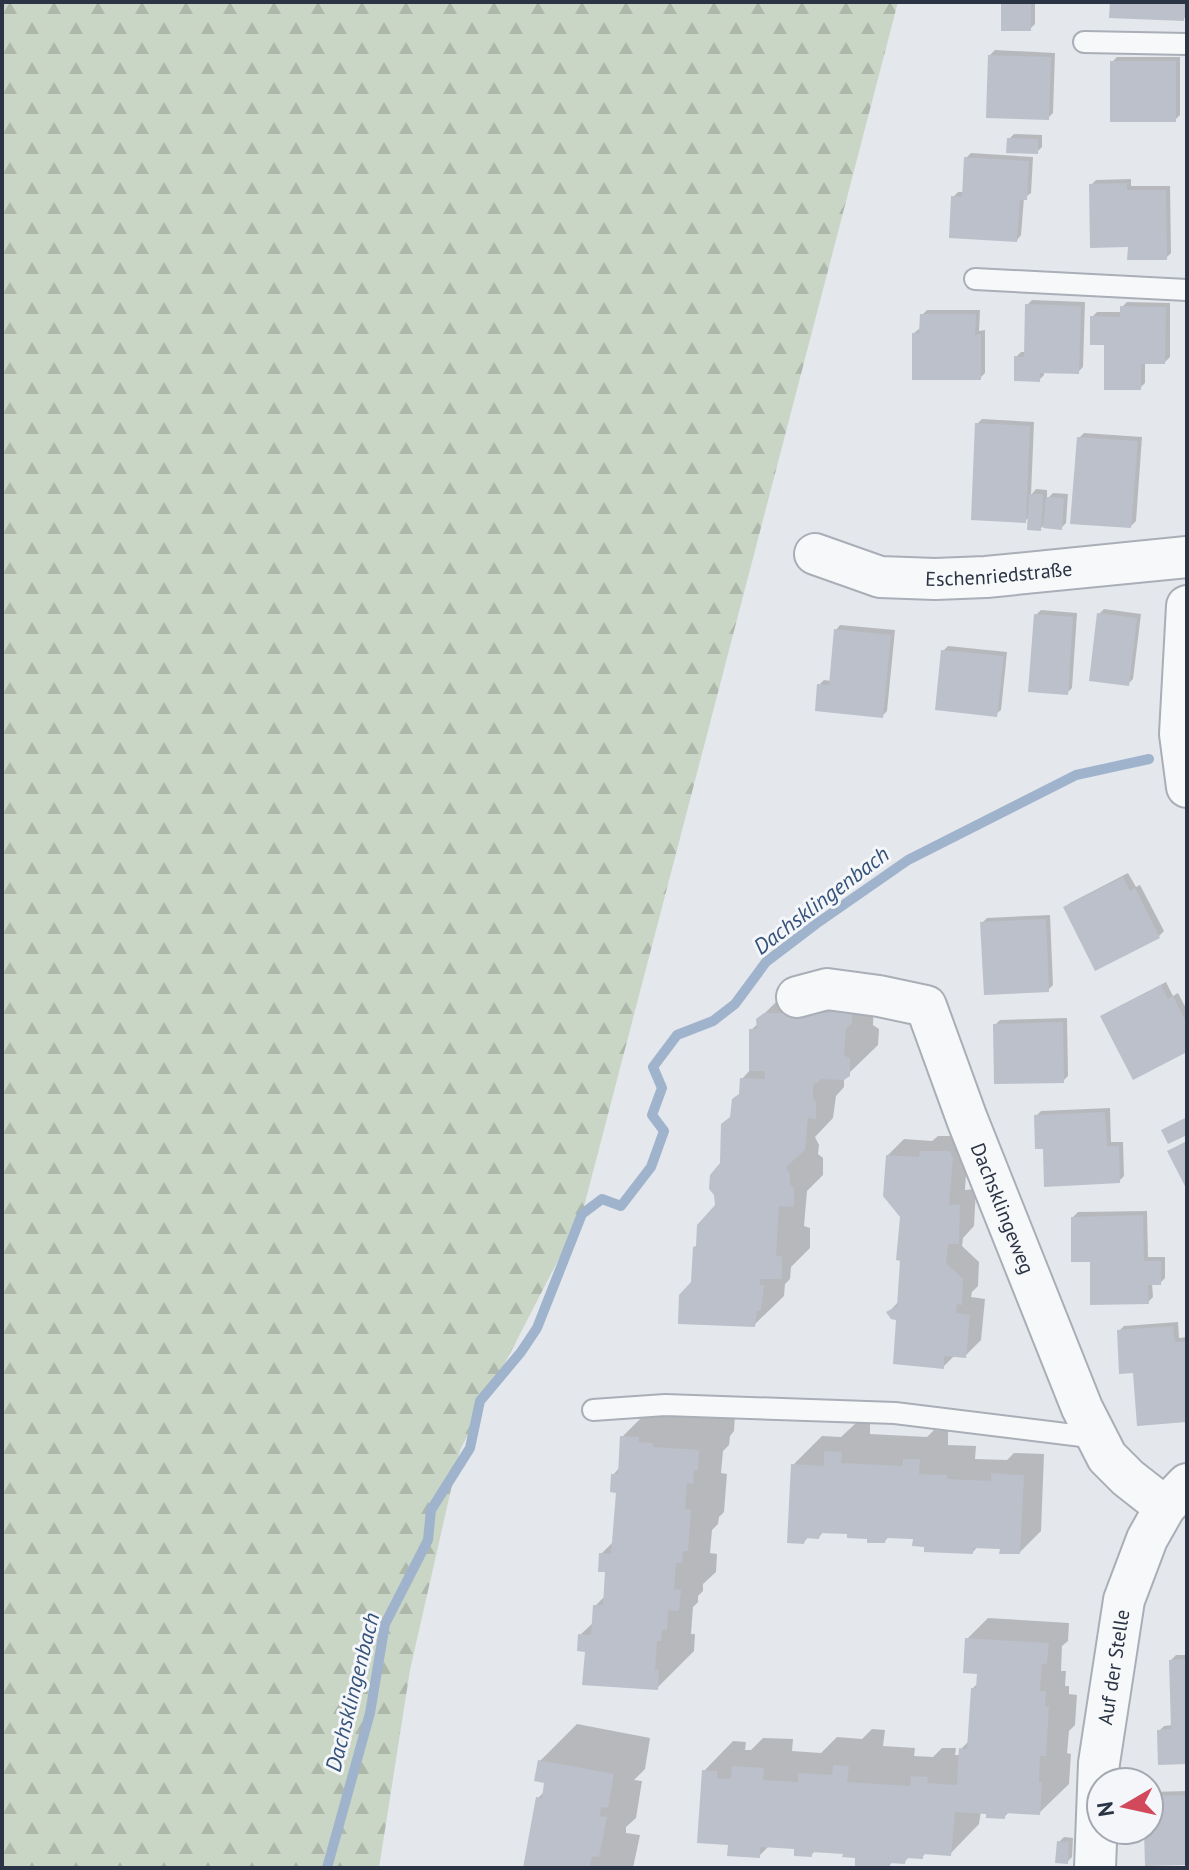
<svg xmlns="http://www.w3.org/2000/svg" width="1189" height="1870" font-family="'PT Sans',sans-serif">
<defs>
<pattern id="forest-firs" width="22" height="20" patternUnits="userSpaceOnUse" patternTransform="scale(2)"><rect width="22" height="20" fill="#c9d6c5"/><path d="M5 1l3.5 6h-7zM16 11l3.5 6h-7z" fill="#adb8ab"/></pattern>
</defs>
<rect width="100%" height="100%" fill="#e4e7ec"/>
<!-- forest -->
<polygon fill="url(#forest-firs)" points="2,2 898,2 582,1214 460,1450 410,1670 379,1868 2,1868"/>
<!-- shadow -->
<g fill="#0003">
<polygon points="1005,2 1035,2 1035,24 1030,29 1003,5"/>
<polygon points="1112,2 1187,2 1187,15 1183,19"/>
<polygon points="995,50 1055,53 1053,113 1048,118 990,55"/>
<polygon points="1117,57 1180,57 1180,115 1175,120 1112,62"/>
<polygon points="1014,134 1042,135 1042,147 1037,152 1009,139"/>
<polygon points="971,153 1033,157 1031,193 1024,198 1021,235 1017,240 953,197 958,192 964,192 966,158"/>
<polygon points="1131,179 1131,186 1170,186 1171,253 1166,258 1130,245 1091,185 1096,180"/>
<polygon points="1032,300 1085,302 1083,367 1078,372 1044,371 1044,375 1039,380 1016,357 1021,352 1026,352 1027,305"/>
<polygon points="1127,302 1170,303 1170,357 1165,362 1145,362 1145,383 1140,388 1092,317 1097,312 1122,312 1122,307"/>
<polygon points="927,310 980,310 979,331 985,330 985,373 980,378 914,333 919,329 922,329 922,315"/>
<polygon points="982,419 1034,422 1031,495 1036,489 1047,490 1047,499 1053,493 1068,494 1066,523 1061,528 1043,526 1040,529 1030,516 1025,521 977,424"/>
<polygon points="1084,433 1142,437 1136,521 1131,526 1079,438"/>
<polygon points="1104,609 1141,614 1133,679 1128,684 1099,614"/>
<polygon points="1041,610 1077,613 1072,688 1067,693 1036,615"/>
<polygon points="840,625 895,630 887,711 882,716 819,685 824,680 831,681 836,630"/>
<polygon points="948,646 1007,652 1001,710 996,714 943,651"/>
<polygon points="1128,873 1136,887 1140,885 1164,931 1159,936 1096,968 1065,908 1070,903"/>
<polygon points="1050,915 1053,985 1048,990 982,923 987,918"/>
<polygon points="1166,982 1173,996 1178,993 1187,1010 1187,1050 1103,1016 1108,1012"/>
<polygon points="788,990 874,999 873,1025 879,1029 878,1045 844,1078 844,1087 836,1096 833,1118 815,1137 819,1145 818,1154 823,1158 823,1175 807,1191 804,1226 810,1228 810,1248 791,1267 790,1279 785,1284 784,1296 754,1325 693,1283 717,1206 722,1164 732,1116 741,1092 742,1079 751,1069 751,1030 759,1023 758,1020"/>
<polygon points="1067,1018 1068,1076 1063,1081 995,1025 1000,1020"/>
<polygon points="1110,1108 1111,1142 1123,1142 1124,1176 1119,1181 1045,1147 1036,1116 1041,1111"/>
<polygon points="938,1136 966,1136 968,1141 965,1190 976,1189 974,1226 963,1238 962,1246 979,1262 978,1286 972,1292 971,1297 985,1299 981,1340 965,1356 955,1355 943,1367 898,1318 889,1312 899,1301 902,1216 888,1155 904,1139 932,1141"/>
<polygon points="1147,1211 1148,1257 1165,1257 1165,1278 1160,1283 1152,1283 1153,1297 1148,1302 1092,1260 1073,1217 1078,1212"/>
<polygon points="1178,1322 1179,1338 1187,1337 1187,1420 1135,1371 1119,1331 1124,1326"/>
<polygon points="659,1400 735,1414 734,1431 730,1436 729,1445 723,1451 721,1473 727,1474 724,1512 719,1517 718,1524 712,1530 710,1553 717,1554 716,1572 703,1584 703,1591 698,1596 698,1602 693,1607 691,1634 695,1634 694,1651 657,1688 587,1650 580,1635 594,1622 595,1606 606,1595 607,1571 601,1554 614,1541 618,1491 613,1475 620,1467 622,1437"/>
<polygon points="856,1423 870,1423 870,1434 927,1437 934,1430 948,1431 948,1445 976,1446 975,1459 1007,1460 1014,1453 1044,1454 1041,1531 1020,1552 1002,1547 978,1546 973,1552 915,1537 889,1536 885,1541 849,1532 824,1531 819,1537 809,1536 804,1542 793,1465 822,1436 841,1437"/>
<polygon points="988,1618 1069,1623 1068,1641 1062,1646 1061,1671 1066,1671 1065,1686 1069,1686 1069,1694 1077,1695 1075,1725 1069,1731 1067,1753 1071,1754 1069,1784 1039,1813 1010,1811 1004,1817 981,1811 979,1824 950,1854 927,1852 922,1857 910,1856 904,1862 893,1861 889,1866 845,1852 816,1850 811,1855 796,1844 769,1846 759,1856 730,1843 704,1771 733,1741 746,1742 745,1750 751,1750 763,1738 793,1739 792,1751 821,1753 837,1737 862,1739 872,1729 885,1730 883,1746 915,1748 914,1756 933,1757 942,1748 956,1748 955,1755 960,1755 961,1749 970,1740 973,1688 978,1683 979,1672 967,1639"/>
<polygon points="1176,1655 1187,1655 1187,1762 1159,1731 1164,1726 1173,1725 1171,1660"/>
<polygon points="577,1724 650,1738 645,1769 634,1780 642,1781 636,1818 626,1827 626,1833 640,1835 633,1868 525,1868 538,1798 545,1791 547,1781 540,1761"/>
<polygon points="1187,1791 1187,1863 1146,1830 1149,1830 1150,1792"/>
<polygon points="1064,1837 1073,1838 1072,1857 1067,1862 1059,1842"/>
</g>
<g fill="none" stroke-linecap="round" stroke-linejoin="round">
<!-- stream -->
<polyline stroke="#9fb4cc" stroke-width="10" points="327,1868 370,1713 385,1624 428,1540 431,1510 470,1448 480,1401 521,1352 537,1328 582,1214 602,1199 621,1206 651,1167 664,1131 652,1115 662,1088 653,1067 677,1035 713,1021 735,1004 766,962 816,924 908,860 1076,775 1149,759"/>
</g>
<!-- building -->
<g fill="#bbc0ca">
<polygon points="1110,2 1185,2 1184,21 1109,18"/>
<polygon points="1031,3 1031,31 1001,31 1001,4"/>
<polygon points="988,55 1051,57 1049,120 986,118"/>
<rect x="1110" y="61" width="66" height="61"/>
<polygon points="1007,138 1038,139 1038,154 1006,153"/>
<polygon points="964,157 1029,161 1027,200 1020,200 1017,242 949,238 951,196 962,197"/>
<polygon points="1127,183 1127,190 1166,190 1167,260 1127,260 1128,247 1090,248 1089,184"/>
<polygon points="1025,304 1081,306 1079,374 1040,373 1040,382 1014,381 1014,356 1024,357"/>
<polygon points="1120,306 1166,307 1165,364 1141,364 1141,390 1104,390 1104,345 1090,345 1090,316 1120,317"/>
<polygon points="920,314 976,314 975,335 981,334 981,380 912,380 912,333 919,333"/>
<polygon points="975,423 1030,426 1026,523 971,520"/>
<polygon points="1077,437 1138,441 1131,528 1070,524"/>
<polygon points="1029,494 1043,494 1041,531 1027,530"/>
<polygon points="1046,497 1064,498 1062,530 1043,528"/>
<polygon points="1097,613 1137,618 1129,686 1089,681"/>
<polygon points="1034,614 1073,617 1068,695 1028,692"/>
<polygon points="834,629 891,635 883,718 815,711 817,684 829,685"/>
<polygon points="941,650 1004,656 997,717 935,710"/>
<polygon points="1123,877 1130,891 1135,888 1160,938 1095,971 1063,907"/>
<polygon points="1046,919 1049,992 984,995 980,922"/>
<polygon points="1161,985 1168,999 1173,996 1187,1024 1187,1052 1133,1080 1100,1016"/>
<polygon points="833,1007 852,1009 852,1024 846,1028 844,1055 850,1059 850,1076 844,1080 822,1079 813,1085 813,1099 816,1101 816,1119 808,1118 805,1150 786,1167 790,1175 790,1184 794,1188 794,1207 779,1206 776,1255 782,1257 782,1279 760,1279 760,1285 764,1285 761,1310 757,1311 755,1327 678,1324 679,1295 691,1282 693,1247 696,1246 697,1225 715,1205 714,1195 709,1189 710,1175 720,1163 721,1124 730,1117 732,1099 739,1094 740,1078 765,1079 765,1071 749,1071 749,1029 757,1029 756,1019 764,1013 829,1013"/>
<polygon points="1063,1022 1064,1083 994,1084 993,1024"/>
<polygon points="1105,1112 1107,1146 1119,1146 1120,1183 1044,1187 1043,1149 1035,1149 1034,1115"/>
<polygon points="1187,1117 1187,1135 1168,1144 1161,1130"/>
<polygon points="1187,1141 1187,1190 1167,1151"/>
<polygon points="920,1151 950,1151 953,1159 949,1205 960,1204 959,1244 948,1244 946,1263 963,1279 962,1305 957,1304 956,1313 970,1315 966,1358 944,1356 944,1369 893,1364 896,1320 891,1319 886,1312 897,1306 900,1261 896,1260 900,1217 883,1196 886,1155 919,1157"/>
<polygon points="1143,1215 1144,1261 1161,1261 1161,1285 1148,1285 1149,1304 1090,1305 1090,1262 1071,1262 1071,1217"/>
<polygon points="1173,1326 1175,1342 1187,1341 1187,1422 1137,1426 1133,1373 1119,1374 1117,1330"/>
<polygon points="620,1436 639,1437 639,1442 653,1443 653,1447 699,1450 698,1470 694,1470 693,1484 687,1483 685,1509 691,1510 688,1551 683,1551 682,1563 676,1563 674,1589 681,1590 679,1611 668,1610 667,1630 662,1630 661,1641 657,1641 655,1670 659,1670 658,1690 582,1685 585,1652 577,1651 578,1634 591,1635 593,1605 603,1605 605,1572 598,1572 599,1553 611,1554 616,1493 610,1492 611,1474 618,1474"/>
<polygon points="824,1451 842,1452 841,1463 903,1466 903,1459 920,1459 919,1474 947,1475 947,1479 991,1481 991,1473 1024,1475 1020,1554 999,1554 1000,1549 973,1548 973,1554 924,1552 924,1547 912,1546 913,1539 886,1538 885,1543 867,1543 867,1539 847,1538 847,1534 820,1533 819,1539 805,1538 804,1544 787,1543 791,1464 824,1466"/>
<polygon points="965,1638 1049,1643 1047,1664 1042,1664 1040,1691 1046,1691 1045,1706 1049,1706 1046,1756 1040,1756 1039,1782 1042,1782 1040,1815 1005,1813 1005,1819 986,1818 986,1814 955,1812 951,1856 923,1854 923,1859 906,1858 905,1864 890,1863 890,1868 855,1866 855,1858 842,1857 843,1854 812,1852 812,1857 794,1856 794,1849 760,1847 760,1858 727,1856 728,1845 697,1843 702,1770 717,1771 717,1778 731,1779 732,1766 764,1768 763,1780 798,1782 798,1773 832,1775 833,1765 849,1766 847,1782 910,1786 911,1776 928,1777 927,1783 957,1785 959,1748 967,1749 971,1688 976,1688 977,1674 963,1673"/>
<polygon points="1187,1659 1187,1764 1158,1765 1157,1730 1171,1729 1169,1660"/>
<polygon points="538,1760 614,1774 608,1808 601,1807 600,1816 607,1817 599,1857 592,1856 590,1868 523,1868 536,1797 542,1798 544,1783 534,1781"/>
<polygon points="1187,1795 1187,1865 1145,1866 1144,1830 1149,1830 1149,1796"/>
<polygon points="1057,1841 1069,1842 1068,1864 1055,1863"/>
</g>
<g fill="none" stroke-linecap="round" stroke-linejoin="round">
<defs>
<g id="lane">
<polyline points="1084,42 1187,44"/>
<polyline points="975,279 1187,290"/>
<polyline points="593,1410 665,1405 895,1413 1098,1438"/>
</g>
<g id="street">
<path id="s1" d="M 815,554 L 880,577 L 935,579 L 986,577 L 1187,557"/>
<polyline points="1187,606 1180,734 1187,787"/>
<path id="s2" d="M 797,997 L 827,989 L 879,996 L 926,1006 L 967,1119 L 1082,1408 L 1107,1457 L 1128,1478 L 1165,1507"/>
<path id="s3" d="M 1095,1868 L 1099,1763 L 1124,1600 L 1147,1539 L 1165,1507 L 1187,1484"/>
</g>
</defs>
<!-- lane casing -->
<use href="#lane" stroke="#a9aeb7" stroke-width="24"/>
<!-- street casing -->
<use href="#street" stroke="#a9aeb7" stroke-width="44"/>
<!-- lane -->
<use href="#lane" stroke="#f7f8fa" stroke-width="20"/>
<!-- street -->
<use href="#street" stroke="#f7f8fa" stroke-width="40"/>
</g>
<g text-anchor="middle" stroke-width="6" stroke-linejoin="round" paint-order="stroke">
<!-- street labels -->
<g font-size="20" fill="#2b3445" stroke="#f4f6f9">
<text dy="7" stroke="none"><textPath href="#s1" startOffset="188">Eschenriedstraße</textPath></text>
<text dy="7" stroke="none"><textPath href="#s2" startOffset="348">Dachsklingeweg</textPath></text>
<text dy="7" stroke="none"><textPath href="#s3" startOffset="202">Auf der Stelle</textPath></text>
</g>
<!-- water labels -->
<g font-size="22" font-style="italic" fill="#34527a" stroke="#f4f6f9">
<text transform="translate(821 900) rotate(-37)" y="8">Dachsklingenbach</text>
<text transform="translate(352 1692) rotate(-76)" y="8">Dachsklingenbach</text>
</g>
</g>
<!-- border -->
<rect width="1189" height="1870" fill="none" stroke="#2b3445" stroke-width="8"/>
<!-- north arrow -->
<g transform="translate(1125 1806) rotate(261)"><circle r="38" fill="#f4f6f9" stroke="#a4a8b1" stroke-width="2"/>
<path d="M0-6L14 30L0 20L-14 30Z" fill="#d1495b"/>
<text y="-12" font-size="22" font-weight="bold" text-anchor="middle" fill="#2b3445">N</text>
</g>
</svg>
